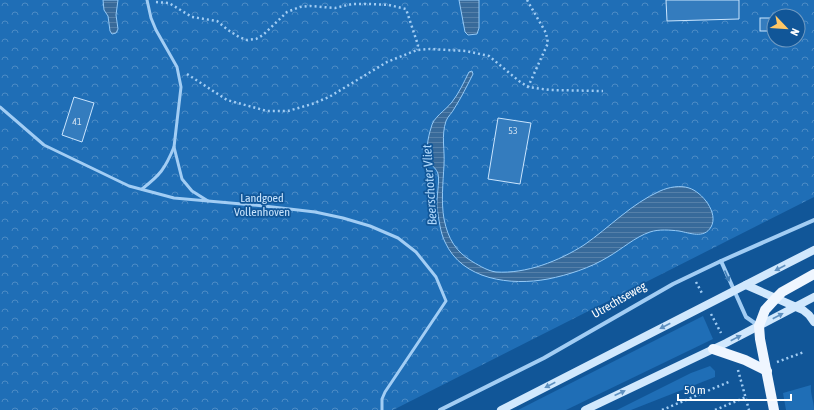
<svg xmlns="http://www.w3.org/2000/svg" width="814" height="410" font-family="'Asap Condensed',sans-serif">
<defs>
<pattern id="forest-crowns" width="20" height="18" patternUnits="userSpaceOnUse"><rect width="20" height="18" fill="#1f6eb6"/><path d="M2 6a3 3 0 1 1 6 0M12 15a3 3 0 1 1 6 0" fill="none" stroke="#4c8bc5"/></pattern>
<pattern id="water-rules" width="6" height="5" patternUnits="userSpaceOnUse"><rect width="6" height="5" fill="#386a9a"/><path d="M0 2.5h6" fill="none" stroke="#5680a9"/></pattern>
</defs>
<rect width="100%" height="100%" fill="#115698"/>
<!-- grass -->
<g fill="#1f6eb6">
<polygon points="703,316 713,339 566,410 518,410"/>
<polygon points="710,366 715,371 715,377 631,410 617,410 691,373"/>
<path d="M 811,385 C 810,394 814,401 814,410 L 786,410 L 783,393 Z"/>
</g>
<!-- forest -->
<path fill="url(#forest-crowns)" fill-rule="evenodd" d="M 0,0 L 814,0 L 814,197 L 393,410 L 0,410 ZM 774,16 L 798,16 L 798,40 L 774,40 Z"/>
<!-- water -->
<g fill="url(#water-rules)" stroke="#93c9f7">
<polygon points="103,0 118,0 116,15 118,29 116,33 112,34 110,31 108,16 104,10"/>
<polygon points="459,0 479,0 479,28 477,34 468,35 465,32"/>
<path d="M 472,71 L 473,74 C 467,86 461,98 454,109 C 452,113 448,116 446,121 C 441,136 445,150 444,165 C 443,183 441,202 444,219 C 448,239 456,252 473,262 C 480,266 488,271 496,272 C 526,274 559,261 584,245 C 610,227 631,204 660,191 C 669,187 680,185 689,188 C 702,192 719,213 711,227 C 704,239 690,233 679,231 C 670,230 659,229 650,232 C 635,237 622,249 608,257 C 590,268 568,275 548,279 C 511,286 462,280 445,242 C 440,232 439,219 437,208 C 436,199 440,181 438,174 C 437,169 432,166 429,162 C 425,153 428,137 431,128 C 433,117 445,111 452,102 C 459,93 464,82 469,72 Z"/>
</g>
<!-- building -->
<g fill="#347cbe" stroke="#cae5fe">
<polygon points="666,0 739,0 739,19 667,21"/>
<rect x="760" y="18" width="14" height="13"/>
<polygon points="74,97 94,103 82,142 62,135"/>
<polygon points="498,118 531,123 520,184 488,179"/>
</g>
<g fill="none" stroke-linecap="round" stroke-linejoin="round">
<!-- path -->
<g stroke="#a2cdf4" stroke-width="2.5" stroke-dasharray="2 3" stroke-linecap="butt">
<polyline points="527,0 546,33 548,43 528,87"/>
<polyline points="156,2 169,3 192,17 217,21 228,30 239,37 247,40 256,39 263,35 287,12 300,7 310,6 335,8 352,4 369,4 389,5 406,9 418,45 417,50"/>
<polyline points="187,74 227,100 267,111 288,111 312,104 329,97 387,62 417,50 430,49 466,51 489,56 519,81 528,87 550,90 603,91"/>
<polyline points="696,282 703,295"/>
<polyline points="711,314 721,333"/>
<polyline points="777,362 804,352"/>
<polyline points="738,370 749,410"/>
<polyline points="662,410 731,381"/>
<polyline points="715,410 746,397"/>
</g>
<!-- lane -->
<g stroke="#a2cdf4" stroke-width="3">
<polyline points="147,0 151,18 156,30 177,67 181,87 174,147 182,179 192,191 208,201"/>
<polyline points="0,107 44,145 129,186 174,198 264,206 315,212 343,218 370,226 398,238 416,252 436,277 446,301 385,392 382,399 382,410"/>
<path d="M 142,189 C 160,175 165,169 174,147"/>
</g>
<!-- street -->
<g stroke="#a2cdf4" stroke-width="4">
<polyline points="721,261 746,317 759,326"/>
<polyline points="440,410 544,358 673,284 721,261 814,220"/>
</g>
<!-- secondary -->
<g stroke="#d1e8fd" stroke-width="8">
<polyline points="746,285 803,310 809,315 814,322"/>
<polyline points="501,410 814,250"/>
<polyline points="585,410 726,343 814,297"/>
</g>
<!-- primary -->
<g stroke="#eff6ff" stroke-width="10">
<polyline points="713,349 745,360 767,371"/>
<polyline points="774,410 760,339 759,326 765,310 776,298 782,292 814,274"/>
</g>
</g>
<!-- one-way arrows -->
<defs><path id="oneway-solid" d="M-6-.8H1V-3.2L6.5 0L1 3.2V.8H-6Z"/></defs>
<g fill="#5e90c0">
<use href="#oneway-solid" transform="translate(780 268) rotate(153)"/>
<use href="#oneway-solid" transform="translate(778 316) rotate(-28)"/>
<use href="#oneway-solid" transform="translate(665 326) rotate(153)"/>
<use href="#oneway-solid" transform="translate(736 338) rotate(-27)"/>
<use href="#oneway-solid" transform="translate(550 385) rotate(153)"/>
<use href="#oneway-solid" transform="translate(620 393) rotate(-25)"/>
</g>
<use fill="#3c7ab4" href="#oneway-solid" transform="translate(727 276) rotate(67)"/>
<g text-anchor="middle" stroke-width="3.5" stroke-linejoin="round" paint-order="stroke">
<!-- number labels -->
<g font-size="10" fill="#ccdeef">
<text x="77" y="125">41</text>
<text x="513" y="134">53</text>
</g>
<!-- park labels -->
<g font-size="12" fill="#cae5fe" stroke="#115698">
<text x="262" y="202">Landgoed<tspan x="262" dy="14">Vollenhoven</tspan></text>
</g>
<!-- street labels -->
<g font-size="12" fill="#fff" stroke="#115698">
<text transform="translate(619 300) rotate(-30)" y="4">Utrechtseweg</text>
</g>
<!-- water labels -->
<g font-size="13" font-style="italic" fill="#aed7fb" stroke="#115698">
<text transform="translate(429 185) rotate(-94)" y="5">Beerschoter Vliet</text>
</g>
</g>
<!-- north arrow -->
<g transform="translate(786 28) rotate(115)"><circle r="19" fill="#115698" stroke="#709ac1"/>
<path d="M0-3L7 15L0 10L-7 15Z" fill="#ffc765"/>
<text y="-6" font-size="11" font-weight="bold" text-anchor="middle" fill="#ffffff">N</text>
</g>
<!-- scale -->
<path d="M678 394v6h113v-6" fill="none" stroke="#ffffff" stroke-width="2"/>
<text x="684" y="394" font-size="12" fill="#ffffff" stroke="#115698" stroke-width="3" paint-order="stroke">50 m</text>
</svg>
